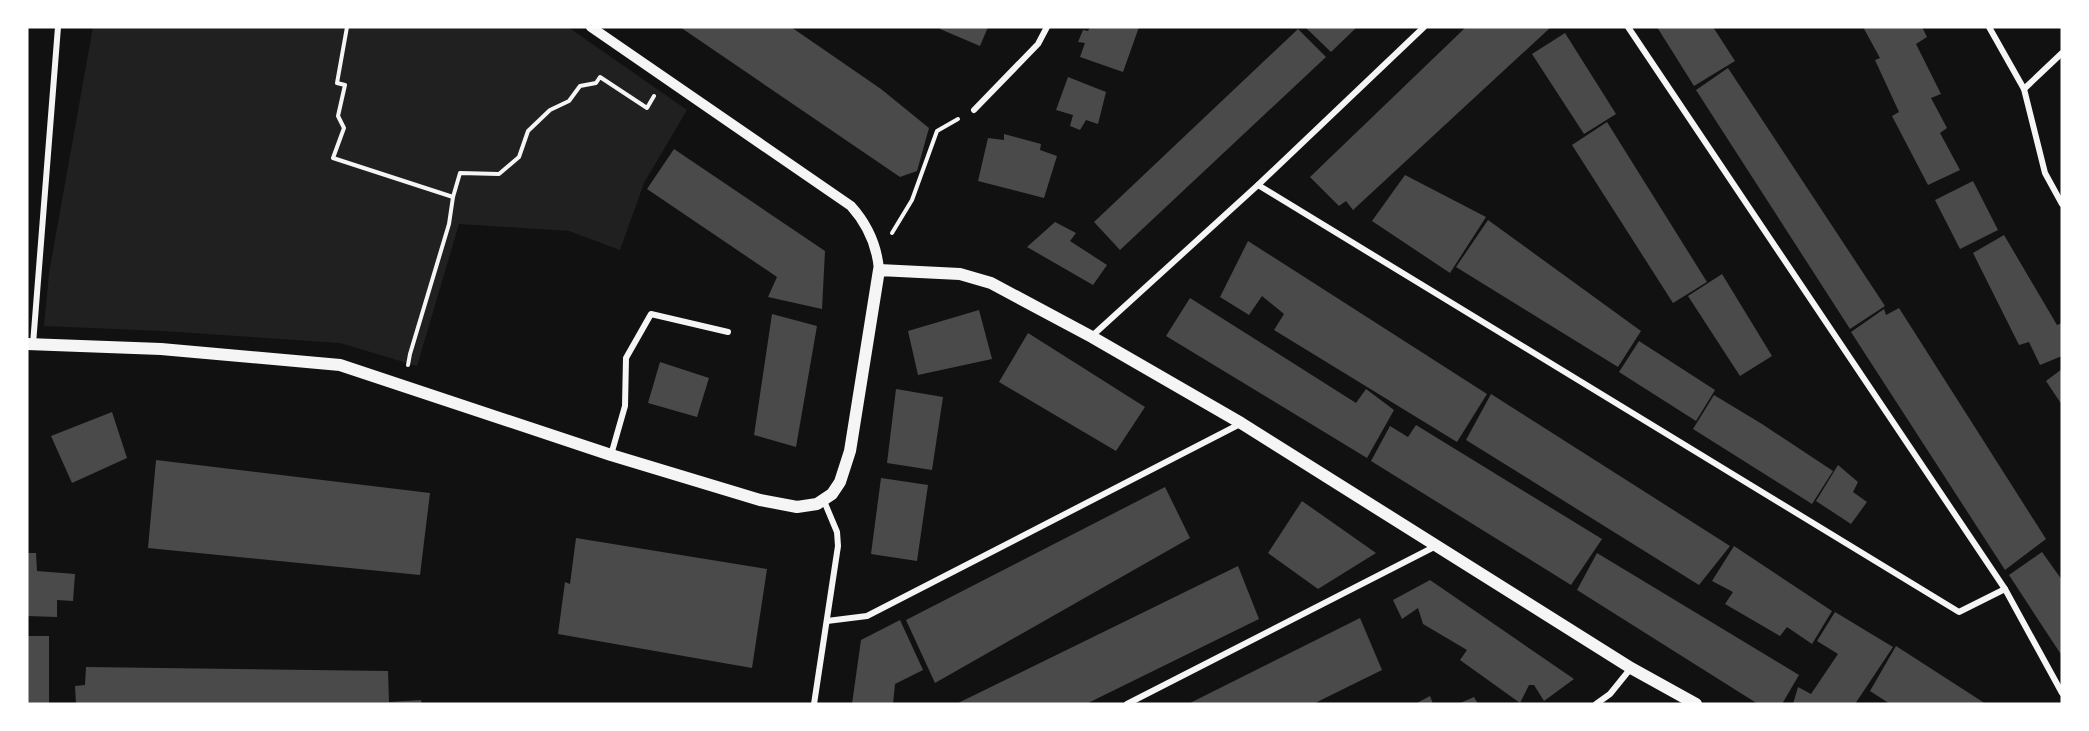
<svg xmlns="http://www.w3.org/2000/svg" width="2089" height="731" font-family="Georgia,serif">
<rect width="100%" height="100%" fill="#111"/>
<!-- green -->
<polygon fill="#202020" points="93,27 568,27 687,110 644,183 620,250 569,231 459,224 417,366 340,343 162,331 44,326 49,273"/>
<!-- building -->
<g fill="#4a4a4a">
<polygon points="680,27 791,27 881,89 929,128 917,171 900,177"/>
<polygon points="941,27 988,27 980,46 940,29"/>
<polygon points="1090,27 1139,27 1123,72 1080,57 1085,43 1078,42 1083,30 1088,31"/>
<polygon points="1305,27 1357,27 1331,52"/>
<polygon points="1466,27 1551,27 1353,210 1346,201 1339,206 1310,177"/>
<polygon points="1657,27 1713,27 1735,61 1694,86"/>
<polygon points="1863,27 1922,27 1927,37 1916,44 1941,94 1931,98 1947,128 1940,133 1960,170 1928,185 1892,116 1899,112 1875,60 1880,58"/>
<polygon points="1298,29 1326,57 1120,250 1094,222"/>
<polygon points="1565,33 1616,114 1584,134 1532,54"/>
<polygon points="1728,68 1885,306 1850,329 1696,90"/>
<polygon points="1068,77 1106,92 1098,124 1086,120 1080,130 1070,126 1073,115 1056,110"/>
<polygon points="1607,122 1707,282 1673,303 1572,145"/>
<polygon points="1004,134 1041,144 1040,150 1057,156 1044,198 978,181 988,138 1004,140"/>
<polygon points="674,149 825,251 822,309 768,297 777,277 647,189"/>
<polygon points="1405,175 1486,217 1450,273 1372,221"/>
<polygon points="1973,181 1998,230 1960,249 1935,200"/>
<polygon points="1488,220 1641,331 1618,367 1456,267"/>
<polygon points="1055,222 1076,233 1070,241 1107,265 1093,285 1027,247"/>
<polygon points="2004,235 2057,325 2062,323 2062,356 2040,365 2029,342 2019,345 1973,253"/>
<polygon points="1248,241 1487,394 1457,442 1274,330 1284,314 1262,296 1249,315 1220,297"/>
<polygon points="1722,274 1772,356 1740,376 1688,296"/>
<polygon points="1190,298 1356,403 1366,389 1394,410 1367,458 1166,336"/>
<polygon points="1899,308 2046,539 2005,570 1851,332 1884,309 1886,315"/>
<polygon points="979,310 992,359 918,375 908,331"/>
<polygon points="772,314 817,326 796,447 754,435"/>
<polygon points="1028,333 1145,407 1116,451 999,382"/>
<polygon points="1639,341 1715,390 1696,421 1619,372"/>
<polygon points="660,362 709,378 697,417 648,403"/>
<polygon points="2062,369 2062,405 2046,381"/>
<polygon points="896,389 943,397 932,470 887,463"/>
<polygon points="1491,394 1730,546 1699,585 1466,440"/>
<polygon points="1714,395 1762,424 1833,471 1812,504 1693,429"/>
<polygon points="112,412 127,458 72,483 51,436"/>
<polygon points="1416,425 1602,539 1571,585 1371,461 1390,426 1408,437"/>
<polygon points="156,460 430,493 420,575 148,548"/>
<polygon points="1838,465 1858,482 1853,492 1867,502 1851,524 1816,501"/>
<polygon points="881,478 928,485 917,561 871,554"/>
<polygon points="1165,487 1190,538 935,683 906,620"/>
<polygon points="1302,501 1376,553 1318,589 1268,553"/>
<polygon points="576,538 767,569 752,668 558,634 565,582 570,584"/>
<polygon points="1734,546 1832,611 1812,644 1787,627 1780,636 1725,604 1733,592 1712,581"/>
<polygon points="2042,552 2062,580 2062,656 2009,575"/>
<polygon points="27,553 36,553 37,571 75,574 73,601 57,600 57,617 27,616"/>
<polygon points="1597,553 1799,675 1782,704 1758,704 1577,590"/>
<polygon points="1238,566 1259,619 1086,704 956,704"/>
<polygon points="1430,580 1574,679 1544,701 1534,685 1529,685 1520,703 1460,660 1467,650 1423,624 1418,608 1402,619 1393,600"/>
<polygon points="1835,612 1893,647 1855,704 1793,704 1798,687 1811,694 1838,654 1817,641"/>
<polygon points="1360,618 1382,670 1313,704 1188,704"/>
<polygon points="900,620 923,670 895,684 893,704 852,704 861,640"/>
<rect x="27" y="636" width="22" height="68"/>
<polygon points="1896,646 1986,704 1890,704 1870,691"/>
<polygon points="86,667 388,671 389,702 421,700 422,704 76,704 75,686 85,685"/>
<polygon points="1430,696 1433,704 1415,704"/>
<polygon points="1474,697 1478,704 1458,704"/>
</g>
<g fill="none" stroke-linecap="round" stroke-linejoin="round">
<!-- path -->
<g stroke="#f5f5f5" stroke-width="4">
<polyline points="347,27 337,83 345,85 338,116 344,128 333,158 453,197 449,224 410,354 408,365"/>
<polyline points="453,197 460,173 499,174 519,157 528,131 550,110 569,101 580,86 596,83 600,77 647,108 654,96"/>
<polyline points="892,233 912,200 937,131 958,119"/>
</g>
<!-- minor -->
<g stroke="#f5f5f5" stroke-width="6">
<polyline points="1628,27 2005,589 2062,693"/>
<polyline points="1989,27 2024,89 2045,173 2062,204"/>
<polyline points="2024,89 2062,53"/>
<polyline points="974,110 1038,44 1047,27"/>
<polyline points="1258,185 1959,612 2005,589"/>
<polyline points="1092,336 1258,185 1424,27"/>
<polyline points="33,344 58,27"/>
<polyline points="611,455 625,406 626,358 651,314 728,332"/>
<polyline points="827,621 867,616 1240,424"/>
<polyline points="814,704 838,546 837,532 824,501"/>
<polyline points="1127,704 1436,546"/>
<polyline points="1596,704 1610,694 1631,668"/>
</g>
<!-- tertiary -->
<path stroke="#f5f5f5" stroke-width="10" d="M 591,27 L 851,206 C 868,225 877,245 879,270"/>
<!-- secondary -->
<polyline stroke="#f5f5f5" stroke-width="12" points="27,344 161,349 340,365 611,455 760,500 797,507 817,504 832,494 840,482 850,451 879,270 960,274 991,283 1092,337 1241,423 1631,668 1696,704"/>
</g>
<!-- border -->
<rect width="2089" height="731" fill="none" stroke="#ffffff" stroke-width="57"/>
</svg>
